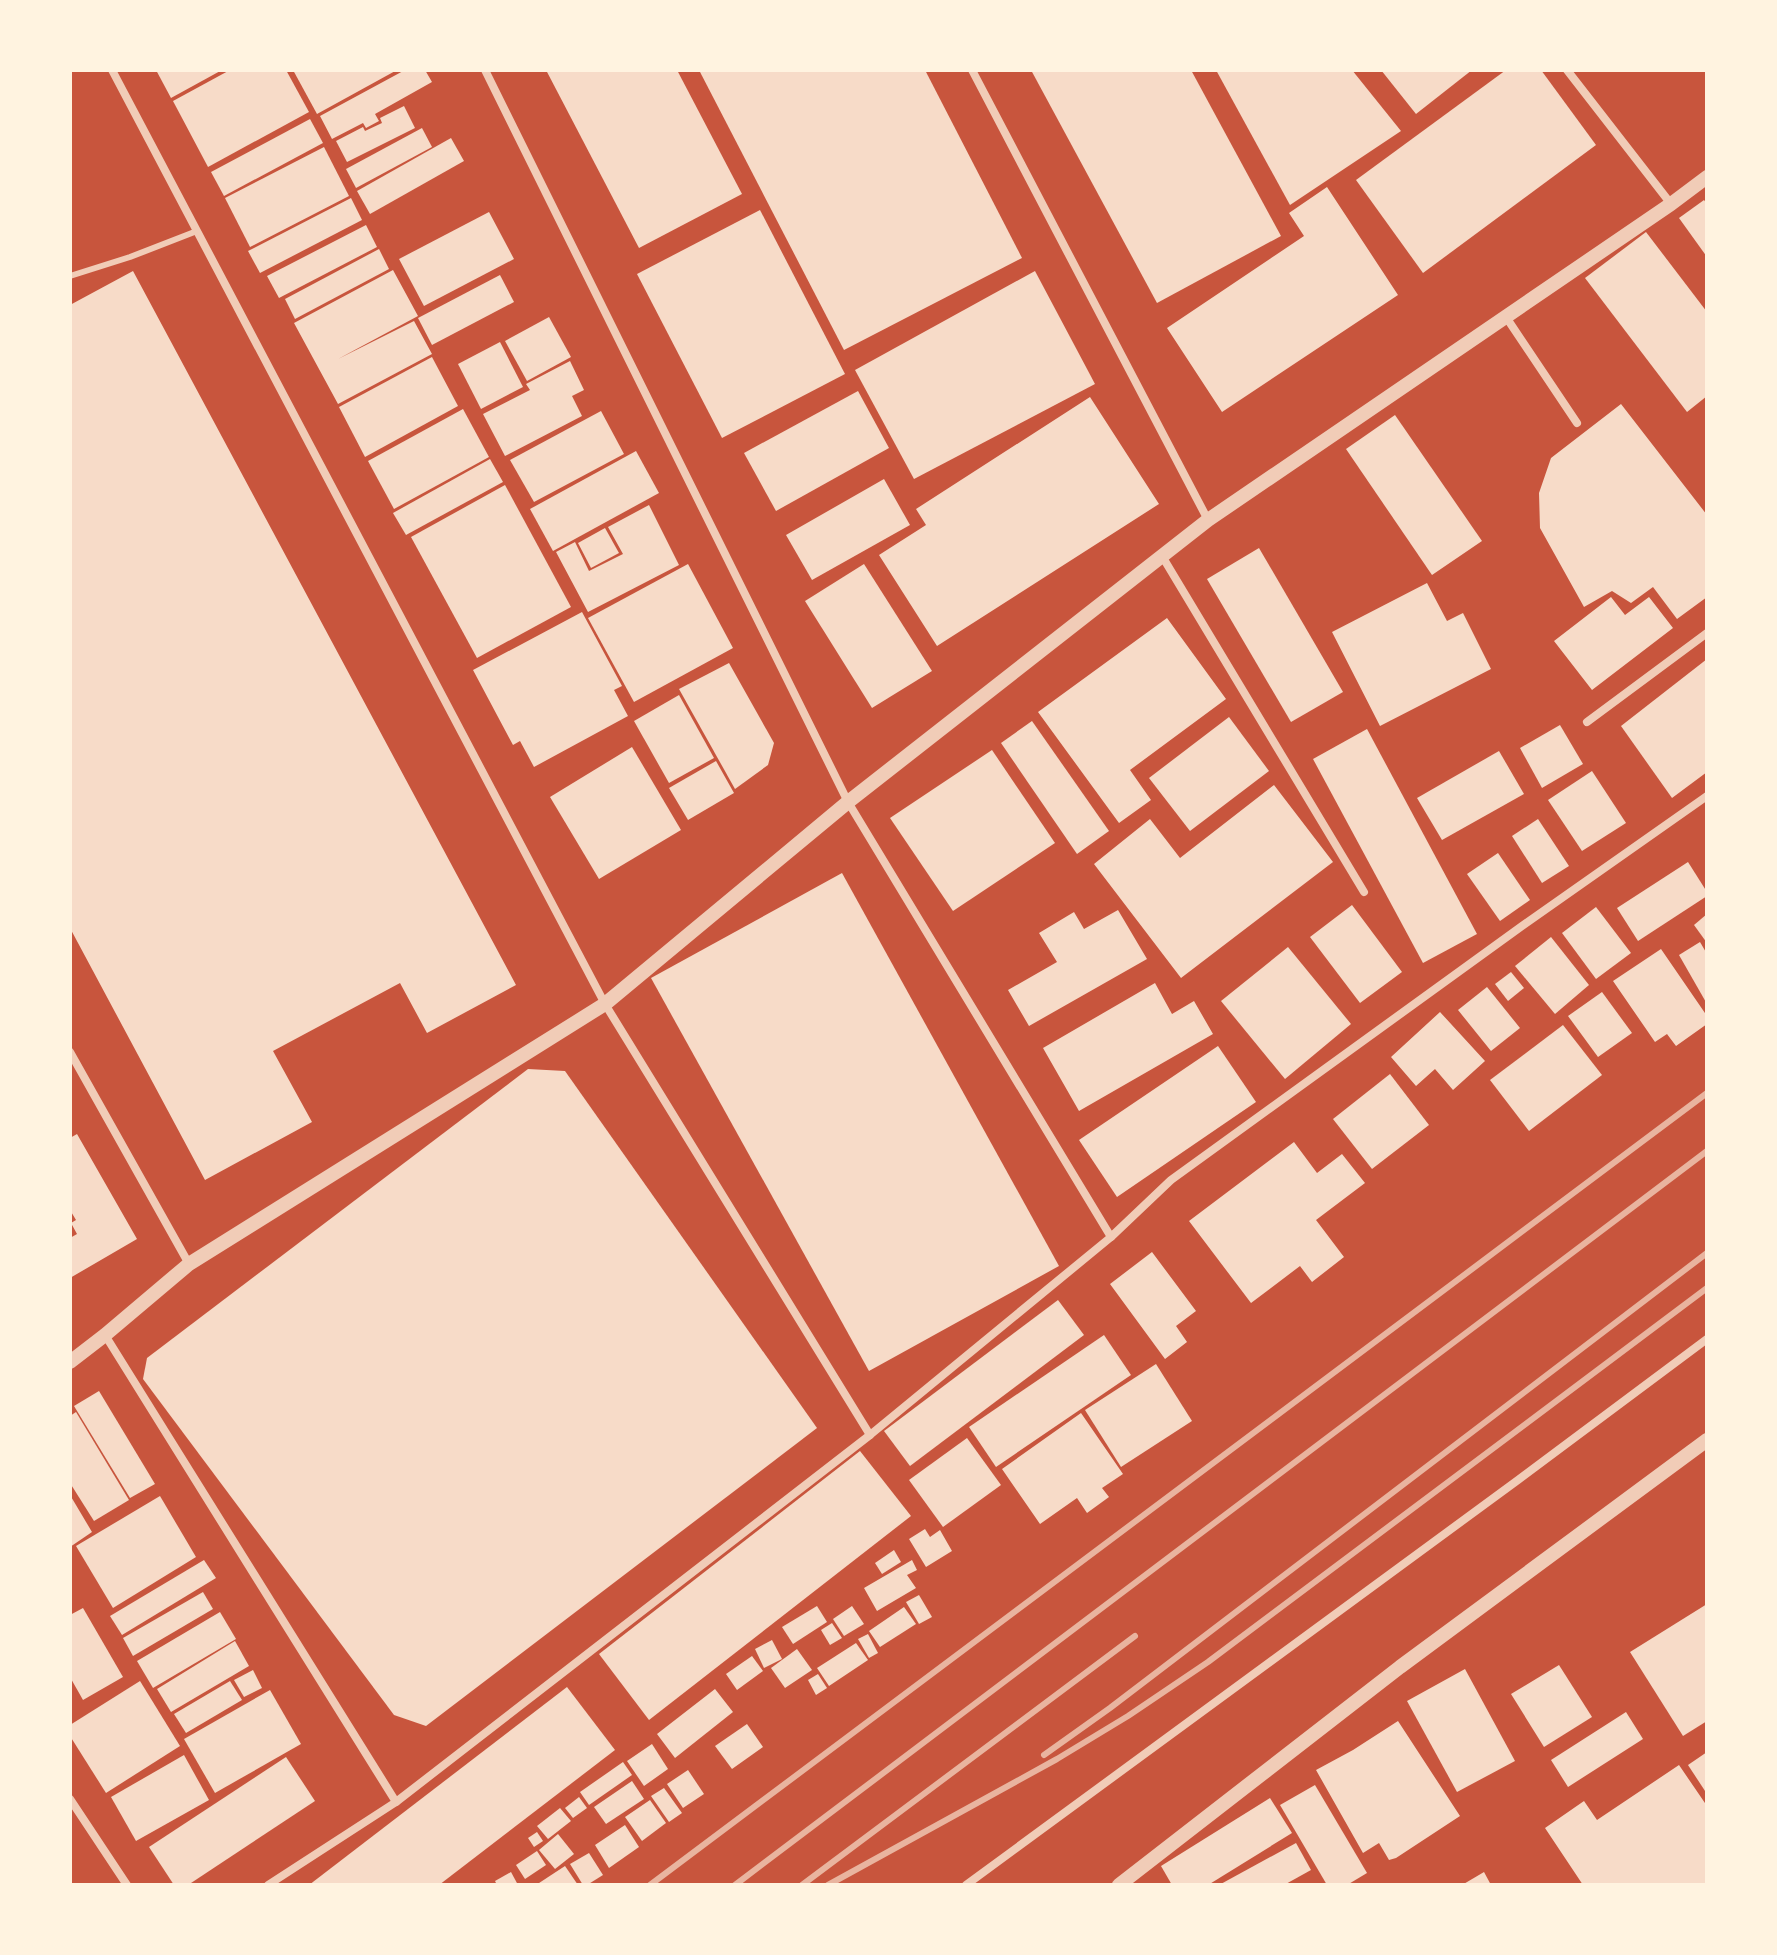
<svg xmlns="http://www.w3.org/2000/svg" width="1777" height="1955" font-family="'Space Grotesk',sans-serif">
<rect width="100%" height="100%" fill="#c8553d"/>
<!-- building -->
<g fill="#f7dbc8">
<polygon points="156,70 222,70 171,98"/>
<polygon points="230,70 286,70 309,112 208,167 173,101"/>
<polygon points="293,70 397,70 317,114"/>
<polygon points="405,70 425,70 432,82 375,114 379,121 366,128 363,123 332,139 320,116"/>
<polygon points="546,70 677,70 742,194 639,248"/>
<polygon points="699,70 925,70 1022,258 844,350"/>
<polygon points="1031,70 1191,70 1281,236 1157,303"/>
<polygon points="1216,70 1352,70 1401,131 1290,205"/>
<polygon points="1381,70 1472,70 1416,114"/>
<polygon points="1506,70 1541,70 1596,145 1423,273 1356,180"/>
<polygon points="404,106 415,128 347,162 336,141 363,127 365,131 382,123 380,118"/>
<polygon points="310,119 323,143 224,196 211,172"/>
<polygon points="422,128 432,147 356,188 346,169"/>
<polygon points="451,138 464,161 370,214 357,191"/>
<polygon points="324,147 349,196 250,247 225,198"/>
<polygon points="1327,187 1398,295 1222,412 1167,328 1304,236 1289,213"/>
<polygon points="351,198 362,220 260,273 248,251"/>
<polygon points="1704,200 1707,204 1707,257 1679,218"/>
<polygon points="760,210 845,374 722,438 637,274"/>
<polygon points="489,212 514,259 424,306 399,259"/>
<polygon points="366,225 377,247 279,298 267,276"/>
<polygon points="1646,232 1707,312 1707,396 1687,412 1585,278"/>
<polygon points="379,249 389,269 295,319 285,299"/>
<polygon points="393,270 418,316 338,359 414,321 432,354 338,404 294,323"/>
<polygon points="133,271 516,985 427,1033 400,983 273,1051 312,1122 205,1180 70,928 70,305"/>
<polygon points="1035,271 1095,384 914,479 855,370"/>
<polygon points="500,275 514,302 432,345 418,318"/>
<polygon points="549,317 571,357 527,381 505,341"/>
<polygon points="500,342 523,387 481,409 458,364"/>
<polygon points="432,357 458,406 365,457 339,407"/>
<polygon points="570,361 584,390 572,396 582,416 505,456 483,414 530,390 526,384"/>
<polygon points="858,391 889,448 776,511 744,453"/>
<polygon points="1090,397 1159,504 937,646 879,555 926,525 916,509"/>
<polygon points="1621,404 1707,515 1707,597 1677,619 1653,587 1631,603 1612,591 1584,607 1540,528 1539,493 1551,458"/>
<polygon points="463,409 489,457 394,509 368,461"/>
<polygon points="601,411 624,454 534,502 510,460"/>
<polygon points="1395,415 1482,541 1432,575 1346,449"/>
<polygon points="636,451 659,493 553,551 530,509"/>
<polygon points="490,459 503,482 406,535 393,513"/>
<polygon points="884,479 910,525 812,580 786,535"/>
<polygon points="505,485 571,607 477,658 411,537"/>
<polygon points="649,505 679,565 588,612 556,552 575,542 589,571 623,554 608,527"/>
<polygon points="605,528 619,553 591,568 578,543"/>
<polygon points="1259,548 1343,692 1291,722 1207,579"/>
<polygon points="688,564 733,648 634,702 588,618"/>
<polygon points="864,564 932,671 872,708 805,601"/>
<polygon points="1427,583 1447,621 1463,613 1491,669 1380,726 1332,632"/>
<polygon points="1611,597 1625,615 1649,597 1673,628 1592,690 1554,641"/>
<polygon points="582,612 622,686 614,690 628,716 534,767 520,741 513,745 473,670"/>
<polygon points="1167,618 1226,699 1130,770 1151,800 1119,823 1038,712"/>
<polygon points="1707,659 1707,772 1672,798 1621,726"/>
<polygon points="729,663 774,743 768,765 735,789 679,689"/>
<polygon points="679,695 714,758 669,783 634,721"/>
<polygon points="1229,717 1269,771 1190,831 1149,778"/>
<polygon points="1032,721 1109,831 1077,854 1001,743"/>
<polygon points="1560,725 1583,764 1542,788 1520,748"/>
<polygon points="1367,729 1477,934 1423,963 1313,759"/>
<polygon points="632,747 681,830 599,879 550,797"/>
<polygon points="992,750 1055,843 953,911 890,818"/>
<polygon points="1499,751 1524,794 1442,840 1417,798"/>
<polygon points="716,761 734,793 688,820 669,788"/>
<polygon points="1592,771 1626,823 1582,851 1548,800"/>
<polygon points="1274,785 1333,862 1181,978 1094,864 1150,819 1180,858"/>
<polygon points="1538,819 1569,866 1542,883 1512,836"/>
<polygon points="1498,853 1530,900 1500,921 1467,874"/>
<polygon points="1688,862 1707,892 1707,896 1638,941 1617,908"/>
<polygon points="842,873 1059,1266 869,1371 651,978"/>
<polygon points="1352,905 1402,972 1360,1003 1310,937"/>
<polygon points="1596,907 1631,953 1596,979 1562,933"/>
<polygon points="1118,910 1147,959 1029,1026 1008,990 1057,962 1039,933 1074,912 1084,929"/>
<polygon points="1707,914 1707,943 1694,925"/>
<polygon points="1551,937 1589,985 1555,1014 1515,966"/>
<polygon points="1700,942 1707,954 1707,1004 1679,955"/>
<polygon points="1288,947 1351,1024 1285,1079 1221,1001"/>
<polygon points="1661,949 1707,1016 1707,1024 1676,1046 1667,1034 1655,1042 1613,981"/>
<polygon points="1511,972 1524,988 1508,1001 1495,984"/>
<polygon points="1155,983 1172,1014 1194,1001 1213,1034 1079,1111 1043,1048"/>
<polygon points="1487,987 1520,1028 1491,1051 1458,1010"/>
<polygon points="1602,992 1632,1033 1598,1057 1568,1016"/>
<polygon points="1440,1012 1485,1061 1453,1090 1435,1069 1416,1086 1391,1057"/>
<polygon points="1563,1025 1602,1075 1529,1131 1490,1080"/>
<polygon points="1218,1046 1256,1102 1117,1197 1079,1140"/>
<polygon points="528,1069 565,1071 817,1428 426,1726 394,1715 143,1379 147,1358"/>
<polygon points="1390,1074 1429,1125 1372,1169 1333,1119"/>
<polygon points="77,1134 137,1239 70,1278 70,1238 77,1234 71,1223 76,1220 70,1210 70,1138"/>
<polygon points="1294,1142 1317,1173 1342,1154 1365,1183 1316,1220 1344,1257 1312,1282 1300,1266 1251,1303 1189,1221"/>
<polygon points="1152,1252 1196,1311 1176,1326 1187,1342 1165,1359 1110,1284"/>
<polygon points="1058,1300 1084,1335 910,1466 884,1431"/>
<polygon points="1104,1335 1131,1375 996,1467 969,1427"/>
<polygon points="1156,1364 1192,1421 1121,1467 1085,1410"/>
<polygon points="99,1391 155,1484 130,1498 74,1406"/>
<polygon points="76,1412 129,1500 94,1521 70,1483 70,1416"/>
<polygon points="1081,1413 1123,1474 1102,1488 1109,1497 1087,1513 1077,1498 1040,1524 1002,1469"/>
<polygon points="967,1438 1001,1485 943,1527 909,1480"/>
<polygon points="860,1451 911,1516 649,1720 599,1654"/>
<polygon points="70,1495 92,1532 70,1547"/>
<polygon points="160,1496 196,1557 113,1608 76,1546"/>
<polygon points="925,1529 930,1537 940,1530 952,1551 926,1567 909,1539"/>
<polygon points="894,1550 901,1562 882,1574 875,1563"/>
<polygon points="204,1560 216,1578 122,1635 110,1616"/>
<polygon points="912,1560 917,1570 907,1575 916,1588 877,1611 864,1588"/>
<polygon points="203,1592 213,1609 133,1656 123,1638"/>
<polygon points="919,1595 932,1617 919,1624 906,1602"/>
<polygon points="1707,1604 1707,1721 1683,1736 1630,1652"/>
<polygon points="817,1606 827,1622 793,1644 782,1627"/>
<polygon points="852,1606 864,1624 844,1636 833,1619"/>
<polygon points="904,1607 916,1624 880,1647 869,1631"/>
<polygon points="83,1608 123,1677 83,1700 70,1677 70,1615"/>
<polygon points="220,1612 236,1639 153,1688 137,1661"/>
<polygon points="832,1623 842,1638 830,1645 821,1630"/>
<polygon points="868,1634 878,1653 869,1658 858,1639"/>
<polygon points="772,1640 782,1659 764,1668 755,1649"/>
<polygon points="235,1641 249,1666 171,1712 157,1689"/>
<polygon points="856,1643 868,1660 829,1686 817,1668"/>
<polygon points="797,1649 812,1670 785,1688 771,1668"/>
<polygon points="752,1656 763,1671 737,1690 726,1674"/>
<polygon points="1559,1665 1592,1717 1544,1747 1511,1694"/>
<polygon points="1465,1669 1515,1761 1457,1792 1407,1701"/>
<polygon points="253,1670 262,1688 244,1697 234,1680"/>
<polygon points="818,1674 827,1688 816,1695 808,1680"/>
<polygon points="140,1681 180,1746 106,1793 70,1736 70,1725"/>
<polygon points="230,1681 242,1700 186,1733 174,1714"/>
<polygon points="567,1687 615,1750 439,1885 309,1885"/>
<polygon points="715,1689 733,1712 675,1758 657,1734"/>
<polygon points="270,1690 301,1744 215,1793 184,1739"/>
<polygon points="1626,1712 1643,1739 1568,1787 1551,1760"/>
<polygon points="1398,1721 1460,1816 1396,1858 1389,1860 1379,1843 1363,1853 1316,1770 1353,1750"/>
<polygon points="747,1724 763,1747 732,1769 715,1746"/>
<polygon points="652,1744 668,1769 644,1786 627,1761"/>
<polygon points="1707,1752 1707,1794 1688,1765"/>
<polygon points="184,1755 209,1800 136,1841 111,1797"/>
<polygon points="286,1757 315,1801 188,1885 174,1885 149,1847"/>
<polygon points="623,1762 632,1775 589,1805 580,1792"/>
<polygon points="1679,1765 1707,1806 1707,1885 1583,1885 1545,1828 1584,1801 1597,1820"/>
<polygon points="688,1770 704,1794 683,1808 667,1784"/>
<polygon points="632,1781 644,1799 606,1824 594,1807"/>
<polygon points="1315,1785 1367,1873 1347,1885 1327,1885 1280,1805"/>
<polygon points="664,1788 682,1813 669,1822 651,1796"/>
<polygon points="579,1797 587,1808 573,1818 565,1808"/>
<polygon points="1270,1798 1292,1833 1208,1885 1172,1885 1161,1866"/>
<polygon points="650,1800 666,1823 642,1841 625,1817"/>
<polygon points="560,1808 571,1821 548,1839 537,1826"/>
<polygon points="625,1825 639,1847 609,1868 595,1845"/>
<polygon points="537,1832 543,1841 534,1847 528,1838"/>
<polygon points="558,1834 574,1854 555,1869 539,1850"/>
<polygon points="1296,1843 1311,1870 1284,1885 1219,1885"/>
<polygon points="537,1851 546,1865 525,1879 516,1865"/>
<polygon points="589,1853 603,1875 587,1885 583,1885 570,1864"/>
<polygon points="565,1866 578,1885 536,1885"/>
<polygon points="511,1872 518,1885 497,1885 495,1881"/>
<polygon points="1484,1872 1491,1885 1462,1885"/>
</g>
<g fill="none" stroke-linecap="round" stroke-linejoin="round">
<!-- service -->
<polyline stroke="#f1ccb7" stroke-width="6" points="70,276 130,257 197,231"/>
<!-- minor -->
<g stroke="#f1ccb7" stroke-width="8">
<polyline points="112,70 605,1004 870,1435"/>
<polyline points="485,70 848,802 1111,1237"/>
<polyline points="972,70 1208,520"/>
<polyline points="1567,70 1671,204"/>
<polyline points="1506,317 1577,423"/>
<polyline points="1162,556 1364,892"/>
<polyline points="1587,722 1707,633"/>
<polyline points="70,1052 189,1264"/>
<polyline points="105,1335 396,1802"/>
<polyline points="70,1799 127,1885"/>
<polyline points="268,1885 396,1802 870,1435 1111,1237 1171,1180 1522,926 1707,796"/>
<polyline points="966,1885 1518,1480 1707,1339"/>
</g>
<!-- tertiary -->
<g stroke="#f1ccb7" stroke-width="14">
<polyline points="70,1362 105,1335 189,1264 605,1004 848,802 1208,520 1671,204 1707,177"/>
<polyline points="1119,1885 1400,1667 1707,1440"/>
</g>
<!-- rail -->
<g stroke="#e9b49f" stroke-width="6">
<polyline points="1044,1755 1110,1708 1707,1253"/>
<polyline points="650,1885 1707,1093"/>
<polyline points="735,1885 1707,1151"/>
<polyline points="802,1885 1135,1636"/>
<polyline points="828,1885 1057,1759 1128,1716 1208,1662 1707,1288"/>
</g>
</g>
<!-- border -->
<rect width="1777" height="1955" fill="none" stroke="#fff3e0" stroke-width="144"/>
</svg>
